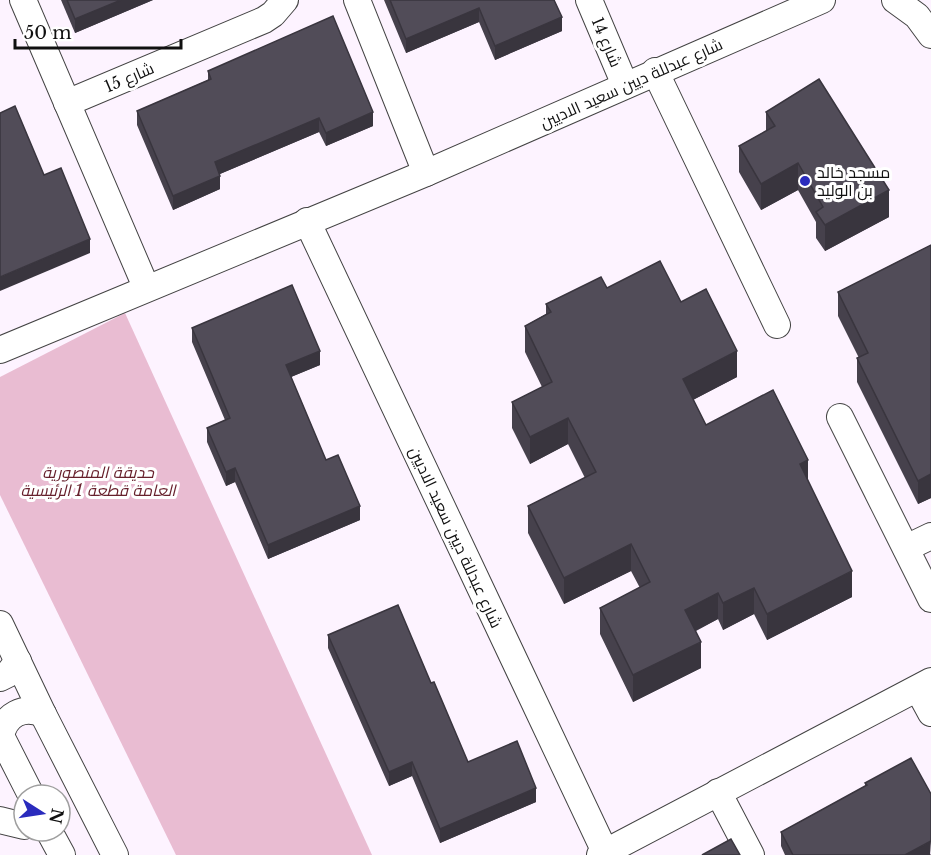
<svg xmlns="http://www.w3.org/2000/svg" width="931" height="855" font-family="'Libre Baskerville',Cairo,serif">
<rect width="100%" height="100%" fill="#fdf3ff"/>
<!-- green -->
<polygon fill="#e9bcd2" points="125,313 372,855 176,855 0,495 0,377"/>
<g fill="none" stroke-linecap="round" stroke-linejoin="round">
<defs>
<g id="minor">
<polyline points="23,0 146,287"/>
<polyline points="357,0 426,173"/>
<polyline points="589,0 625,85"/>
<polyline points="895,0 917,16 931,35"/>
<polyline points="655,71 777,325"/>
<polyline points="67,103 264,20 273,14 285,0"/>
<polyline points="307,221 605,852"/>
<polyline points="0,350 426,173 822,0"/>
<polyline points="840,417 931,599"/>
<polyline points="906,548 931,536"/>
<polyline points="0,624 43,714 115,855"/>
<polyline points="0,678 8,674 18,661"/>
<polyline points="918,689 931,713"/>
<polyline points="0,734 31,795"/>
<path d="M 1,736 C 5,715 23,705 43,714"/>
<polyline points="718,792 751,855"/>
<polyline points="0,820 24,826"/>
<polyline points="49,831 62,855"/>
<polyline points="600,855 931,681"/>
</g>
</defs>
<!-- minor casing -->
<use href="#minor" stroke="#434343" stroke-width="28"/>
<!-- minor -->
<use href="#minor" stroke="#fff" stroke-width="26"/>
</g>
<!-- wall -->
<g fill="#46414c">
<polygon points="61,0 153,0 75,33"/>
<polygon points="384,0 554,0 562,31 495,60 479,22 406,53"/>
<polygon points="208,71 373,126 326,146 319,132 220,174 220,189 173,210 137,125 137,111 208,80"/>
<polygon points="766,112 889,217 825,251 816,238 816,222 798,190 761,210 739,172 739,146 766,131"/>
<polygon points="931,245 931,498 918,504 857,382 857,358 859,358 838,316 838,292"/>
<polygon points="607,288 681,302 737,377 693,400 706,425 808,481 852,597 767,640 754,614 723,630 718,619 696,631 701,668 633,702 600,634 600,608 640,588 631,571 564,604 528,533 528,506 585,478 568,444 530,464 512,428 512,402 542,387 525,352 525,326 546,314 546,304"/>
<polygon points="192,328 320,365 291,377 326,460 360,520 268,559 235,482 226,486 207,442 207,428 225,420 192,342"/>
<polygon points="328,635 431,683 468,762 536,802 440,843 412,776 389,786 328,648"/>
<polygon points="865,783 931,855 785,855 781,846 781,832 865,786"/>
</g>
<!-- shaded-wall -->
<g fill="#39353e">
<polygon points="121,0 153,0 75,33 75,19"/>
<polygon points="479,8 479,22 406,53 406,39"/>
<polygon points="562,17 562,31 495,60 495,46"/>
<polygon points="373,112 373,126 326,146 326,133"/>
<polygon points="319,118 319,132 215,176 215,162"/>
<polygon points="798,163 798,190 761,210 761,184"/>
<polygon points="220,176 220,189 173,210 173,196"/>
<polygon points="889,190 889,217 825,251 825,225"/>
<polygon points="90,239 90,253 0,291 0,277"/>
<polygon points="320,351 320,365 286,379 286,365"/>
<polygon points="737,351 737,377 683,405 683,379"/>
<polygon points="568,418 568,444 530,464 530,437"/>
<polygon points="808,460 808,486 800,464"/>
<polygon points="235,468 235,482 226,486 226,472"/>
<polygon points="931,474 931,498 918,504 918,481"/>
<polygon points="360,506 360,520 268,559 268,545"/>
<polygon points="631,544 631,571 564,604 564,578"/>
<polygon points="852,571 852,597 767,640 767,614"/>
<polygon points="754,588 754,614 723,630 723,603"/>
<polygon points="718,593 718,619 685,636 685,610"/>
<polygon points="701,642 701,668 633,702 633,675"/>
<polygon points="412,762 412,776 389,786 389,772"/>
<polygon points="536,788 536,802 440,843 440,829"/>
<polygon points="931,841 930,855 905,855"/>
</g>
<!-- building -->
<g fill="#514c58" stroke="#39353e" stroke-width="1.5">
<polygon points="67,0 121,0 75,19"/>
<polygon points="390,0 554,0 562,17 495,46 479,8 406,39"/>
<polygon points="333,16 373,112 326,133 319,118 215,162 220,176 173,196 137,111 211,79 208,71"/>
<polygon points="819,79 889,190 825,225 816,212 823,207 798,163 761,184 739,146 775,126 766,112"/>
<polygon points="15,106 44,175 61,168 90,239 0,277 0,113"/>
<polygon points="931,245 931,474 918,481 857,358 868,353 838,292"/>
<polygon points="660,261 681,302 706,289 737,351 683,379 706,425 773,390 808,460 800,464 852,571 767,614 754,588 723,603 718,593 685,610 701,642 633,675 600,608 650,582 631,544 564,578 528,506 596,472 568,418 530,437 512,402 552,382 525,326 551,312 546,304 601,277 607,288"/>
<polygon points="292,285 320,351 286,365 326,460 338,455 360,506 268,545 235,468 226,472 207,428 230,418 192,328"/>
<polygon points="398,605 431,683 434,682 468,762 517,741 536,788 440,829 412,762 389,772 328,635"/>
<polygon points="911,758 931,794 931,841 905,855 793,855 781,832 867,785 865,783"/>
<polygon points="731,839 740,855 702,855"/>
</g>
<!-- markers -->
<circle fill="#2a2bbd" stroke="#fff" stroke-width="2" cx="805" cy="181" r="6"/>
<g text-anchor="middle" stroke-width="6" stroke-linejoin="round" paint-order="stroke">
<!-- street labels -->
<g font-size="16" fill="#101010" stroke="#fff">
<text transform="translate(607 42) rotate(67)" y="6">شارع 14</text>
<text transform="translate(129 77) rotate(-23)" y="6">شارع 15</text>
<text transform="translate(631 83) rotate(-24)" y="6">شارع عبدللة ديين سعيد الاديين</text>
<text transform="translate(456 537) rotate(65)" y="6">شارع عبدللة ديين سعيد الاديين</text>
</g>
<!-- poi labels -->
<g font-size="16" fill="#101010" stroke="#fff" text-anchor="start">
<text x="817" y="178">مسجد خالد<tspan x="817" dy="18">بن الوليد</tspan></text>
</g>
<!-- park labels -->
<g font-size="16" font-style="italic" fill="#67202c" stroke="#fff">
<text x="98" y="478">حديقة المنصورية<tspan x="98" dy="18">العامة قطعة 1 الرئيسية</tspan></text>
</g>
</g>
<!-- north arrow -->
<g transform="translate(42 813) rotate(102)"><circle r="28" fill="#ffffff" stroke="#9f9f9f" stroke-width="1.5"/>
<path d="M0-4.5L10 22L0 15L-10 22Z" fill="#2a2bbd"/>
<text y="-9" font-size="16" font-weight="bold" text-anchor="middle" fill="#101010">N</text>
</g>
<!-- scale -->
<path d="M15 39v9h166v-9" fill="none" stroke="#101010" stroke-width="3"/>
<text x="24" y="39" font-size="18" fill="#101010" stroke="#ffffff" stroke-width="4.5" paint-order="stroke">50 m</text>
</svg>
